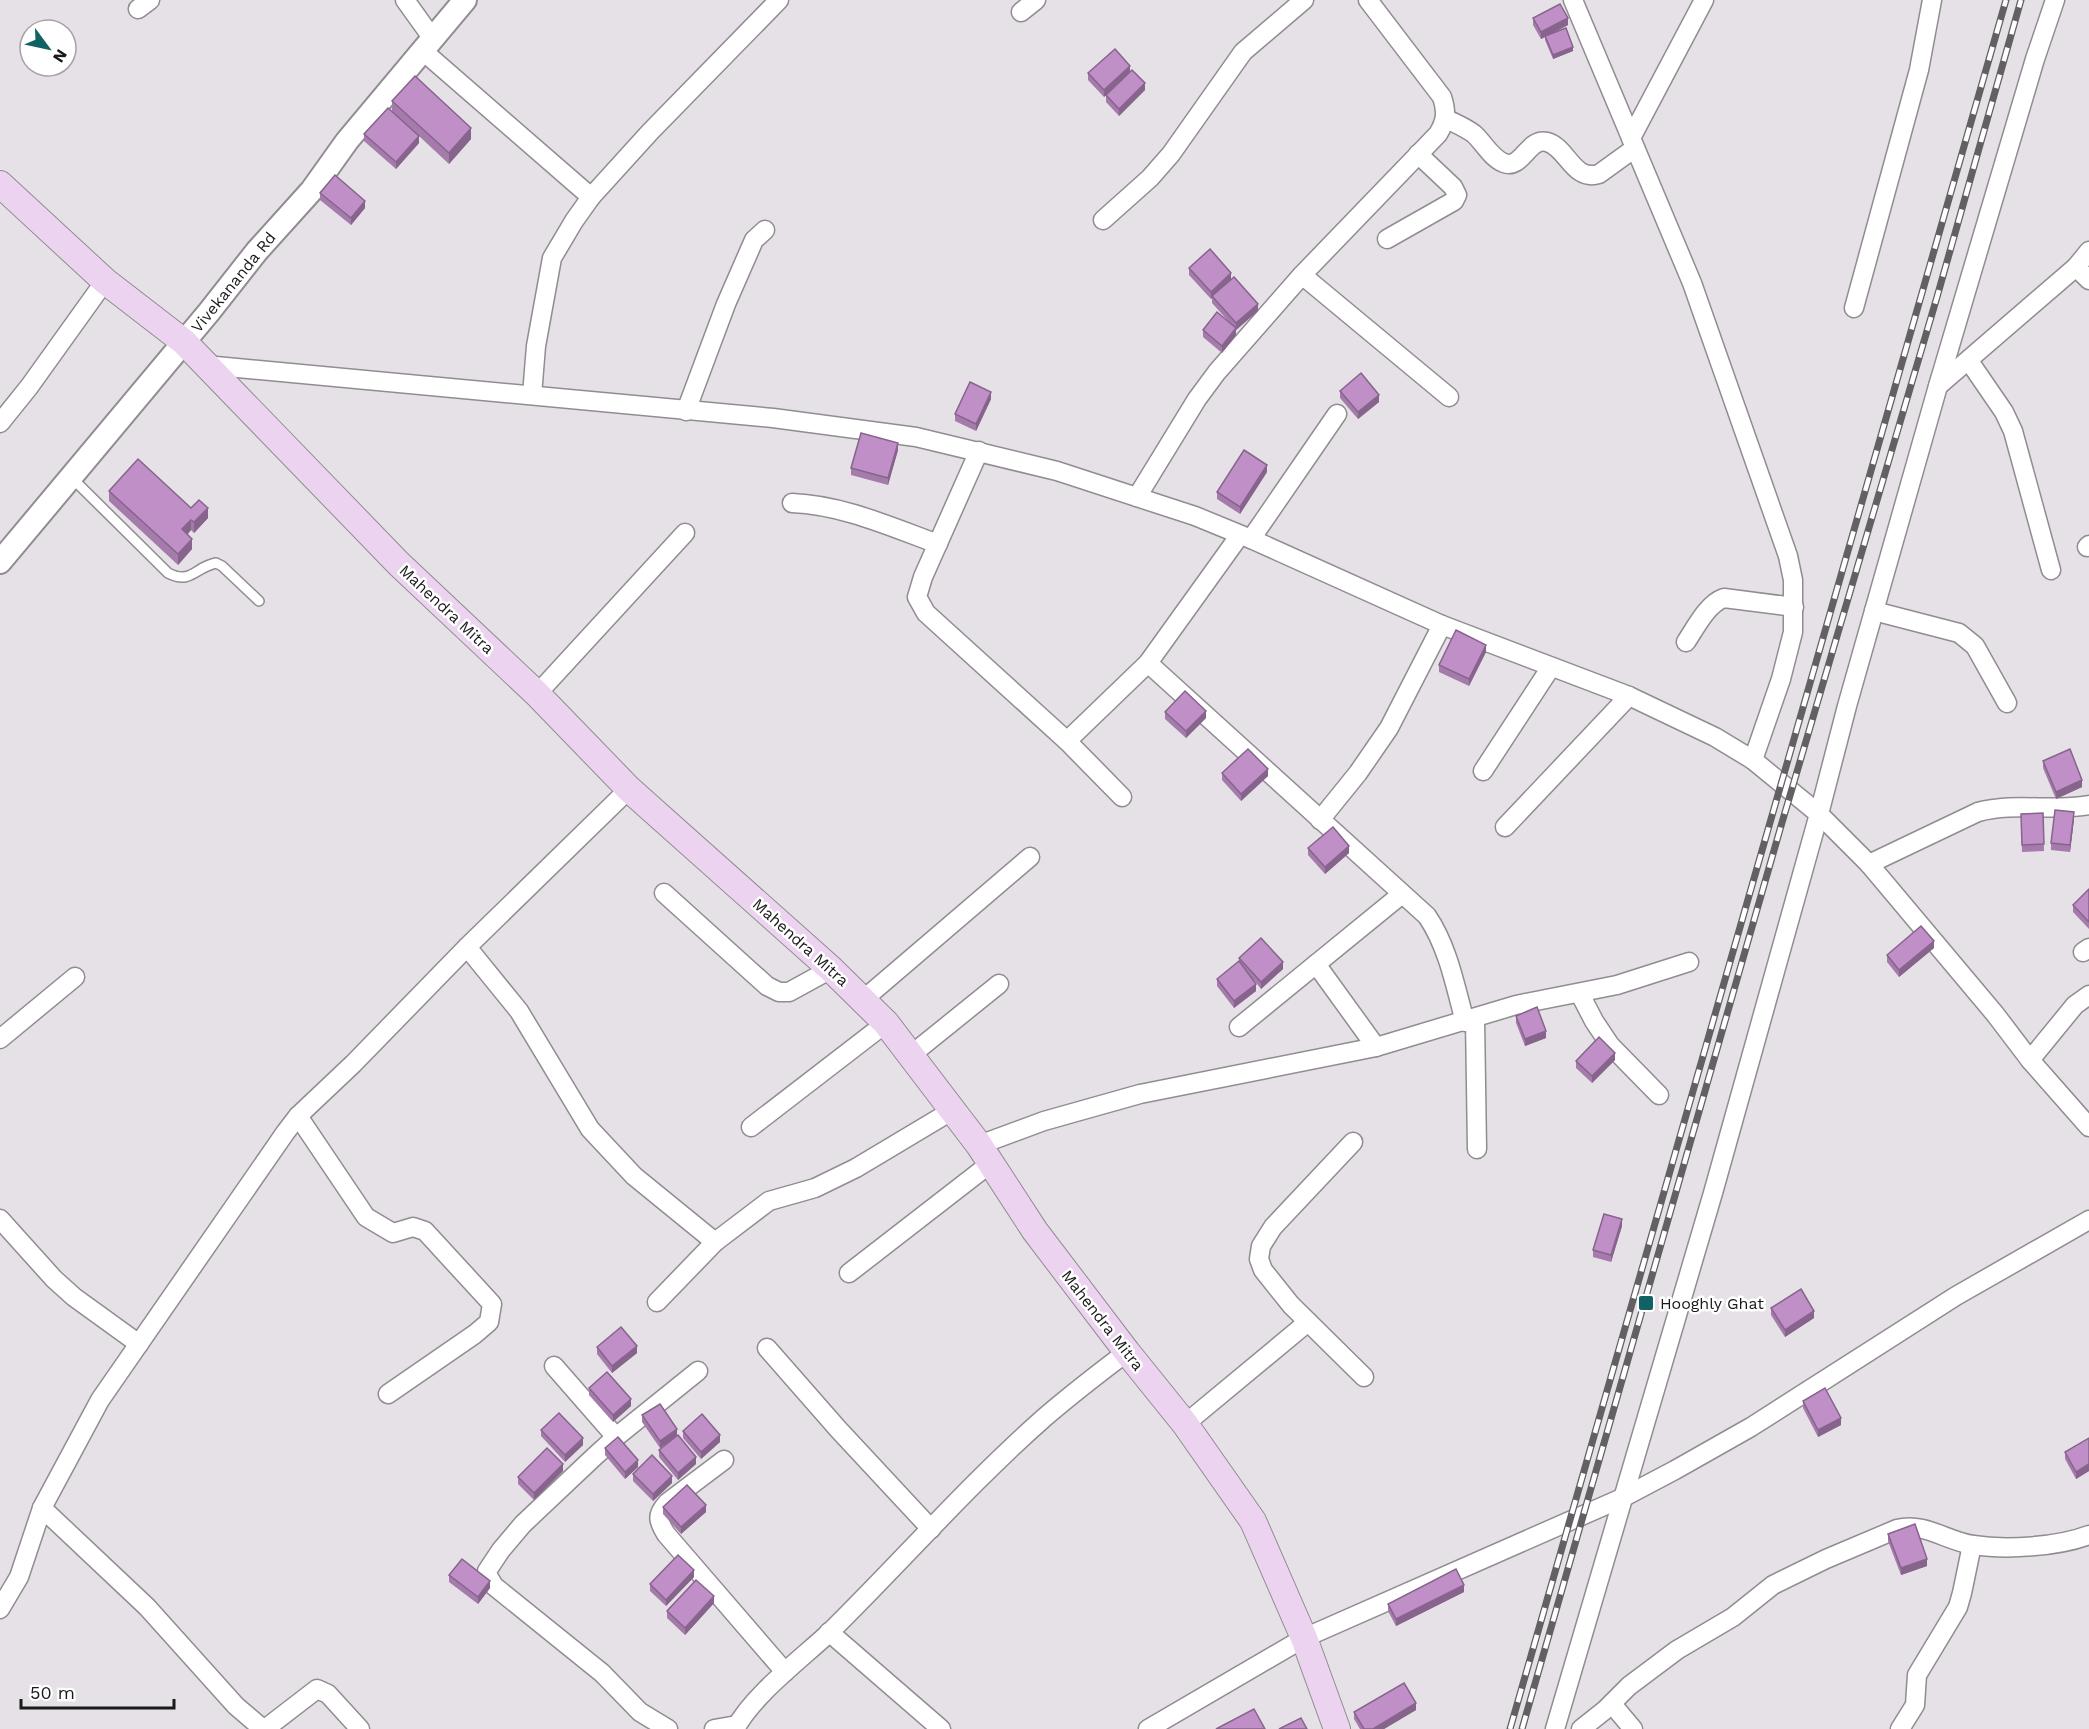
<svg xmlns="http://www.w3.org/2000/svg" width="2089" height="1729" font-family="'Work Sans',sans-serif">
<rect width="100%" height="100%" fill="#e6e1e6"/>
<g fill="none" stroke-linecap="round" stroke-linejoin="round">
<defs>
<path id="service" d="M 71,477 L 168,573 C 191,585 195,567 216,563 L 222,566 L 259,601"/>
<g id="minor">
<polyline points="405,0 433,39"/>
<polyline points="1573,0 1692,283 1788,556 1793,580 1793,632 1781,679 1753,760"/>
<polyline points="138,9 150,0"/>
<polyline points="1021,12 1036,0"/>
<polyline points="423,51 591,197"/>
<path d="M 1445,118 C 1454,123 1465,127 1474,134 C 1484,143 1491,158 1504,163 C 1522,170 1528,137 1547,142 C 1567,147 1573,182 1599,174 L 1635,148"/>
<polyline points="1631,138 1704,0"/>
<polyline points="1103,220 1150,178 1171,154 1243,52 1304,0"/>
<polyline points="1387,239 1454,201 1457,195 1453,187 1418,154"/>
<polyline points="2076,267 2089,280"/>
<polyline points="1302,275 1449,397"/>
<polyline points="1854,308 1919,70 1932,0"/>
<polyline points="1969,361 2004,412 2013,431 2051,570"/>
<polyline points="205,365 773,418 916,437 1057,471 1195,516 1251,539 1442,625 1629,696 1715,737 1753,760 1819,814 1869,864 1995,1014 2030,1060 2089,1127"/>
<polyline points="1938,386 2076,267 2089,251"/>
<polyline points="532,395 536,346 552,258 574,221 591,197 650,132 779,0"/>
<polyline points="686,411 726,304 754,240 765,230"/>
<polyline points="0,423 29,387 105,281"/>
<polyline points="979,451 923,577 917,597 926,613 1067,741 1122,797"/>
<path d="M 1137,497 L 1197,399 L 1217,372 L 1302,275 L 1438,134 C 1446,121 1447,112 1442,97 L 1368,0"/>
<path d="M 792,503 C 843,505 891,527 938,544"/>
<polyline points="1251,539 1337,414"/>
<polyline points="2087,547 2089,545"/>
<polyline points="1874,611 1959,633 1975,646 2007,703"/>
<path d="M 1686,642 C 1696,627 1707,604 1724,598 L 1794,607"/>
<path d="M 1148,663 L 1427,916 C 1448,947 1455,985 1465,1022"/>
<polyline points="537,694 685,533"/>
<polyline points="1067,741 1148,663 1240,535"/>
<polyline points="1483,771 1551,667"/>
<polyline points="1320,820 1358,773 1389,728 1442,625"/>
<polyline points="1505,827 1629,696"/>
<path d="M 1869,864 L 1978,812 C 2015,802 2052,812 2089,805"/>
<polyline points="664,893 767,986 779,992 789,992 831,969"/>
<polyline points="467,947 519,1011 590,1129 634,1176 715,1242"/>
<polyline points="2083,952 2089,948"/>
<polyline points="1316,964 1376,1047"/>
<polyline points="1580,994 1594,1021 1610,1045 1659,1095"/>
<polyline points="864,999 1030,857"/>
<polyline points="1475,1019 1477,1149"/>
<polyline points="1239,1027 1402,894"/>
<polyline points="0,1039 75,977"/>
<polyline points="911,1055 999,984"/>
<polyline points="2030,1060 2075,1005 2089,995"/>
<polyline points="298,1116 366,1217 393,1233 413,1227 425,1231 492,1304 489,1322 475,1334 388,1394"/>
<polyline points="751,1127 886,1023"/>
<polyline points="1353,1142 1273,1227 1261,1246 1259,1259 1263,1270 1291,1305 1364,1377"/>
<polyline points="979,1145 1044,1121 1140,1094 1376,1047 1516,1005 1617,985 1689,962"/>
<polyline points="0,1219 54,1279 74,1297 139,1344"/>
<polyline points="849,1273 991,1163"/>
<polyline points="657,1302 715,1242 769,1201 815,1188 856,1168 953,1110"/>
<polyline points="767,1348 838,1429 931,1529"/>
<polyline points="554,1366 616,1437"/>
<polyline points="1185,1424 1308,1322"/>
<path d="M 724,1460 L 667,1503 C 656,1515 658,1521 666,1534 L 785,1672"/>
<polyline points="42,1508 147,1607 236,1706 263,1729"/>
<polyline points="0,1609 19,1577 42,1508 100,1400 285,1133 298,1116 353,1064 467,947 629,789"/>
<polyline points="829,1632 941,1729"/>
<polyline points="1612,1704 1633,1729"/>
<polyline points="265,1729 317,1689 328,1694 360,1729"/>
<polyline points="668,1729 640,1712 602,1673 494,1586 488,1576 487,1571 501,1550 523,1524 594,1457 616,1437 698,1371"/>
<polyline points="714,1729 737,1725"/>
<path d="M 735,1729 C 753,1695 801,1659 830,1632 C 902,1561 969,1484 1045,1417 C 1072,1394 1099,1373 1127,1352"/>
<polyline points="1148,1729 1304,1638 1622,1498 1675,1470 1751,1427 1956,1296 2089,1220"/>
<polyline points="1555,1729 1713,1193 1819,814 1847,706 1938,386 2035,59 2055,0"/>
<path d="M 1581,1729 L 1605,1710 L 1629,1686 L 1677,1650 L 1733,1617 L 1773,1585 L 1826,1559 L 1897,1529 C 1925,1522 1946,1541 1973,1545 C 2006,1550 2058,1547 2089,1535"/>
<polyline points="1900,1729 1915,1705 1917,1675 1958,1607 1962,1593 1972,1545"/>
</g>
<polyline id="tertiary" points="0,562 209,312 257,251 312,190 347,141 465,0"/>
<polyline id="secondary" points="0,184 105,281 184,342 399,564 537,694 629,789 831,969 886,1023 979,1145 1035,1231 1127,1352 1185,1424 1253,1521 1304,1638 1337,1729"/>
</defs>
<!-- service casing -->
<use href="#service" stroke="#908c91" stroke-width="12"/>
<!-- minor casing -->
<use href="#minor" stroke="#908c91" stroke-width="21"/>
<!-- tertiary casing -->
<use href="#tertiary" stroke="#908c91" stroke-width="26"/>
<!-- secondary casing -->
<use href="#secondary" stroke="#908c91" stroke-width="28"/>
<!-- service -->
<use href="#service" stroke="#fff" stroke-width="9"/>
<!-- minor -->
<use href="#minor" stroke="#fff" stroke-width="18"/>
<!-- tertiary -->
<use href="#tertiary" stroke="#fff" stroke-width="22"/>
<!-- secondary -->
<use href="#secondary" stroke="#ecd3ef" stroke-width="26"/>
<defs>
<g id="rail">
<polyline points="1510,1729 2006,0"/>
<polyline points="1522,1729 1781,826 1937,297 2021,0"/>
</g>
</defs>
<!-- rail casing -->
<use href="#rail" stroke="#636063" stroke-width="7"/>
<!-- rail -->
<use href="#rail" stroke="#fff" stroke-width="4.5" stroke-dasharray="14" stroke-linecap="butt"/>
</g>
<!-- wall -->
<g fill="#a57bac">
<polygon points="1533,18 1568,25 1553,33 1573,51 1553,59 1545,40 1545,37 1541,39 1533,25"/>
<polygon points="1130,72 1145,90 1119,116 1106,102 1106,95 1109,92 1104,97 1088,80 1088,73"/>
<polygon points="392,101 471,139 449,164 419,136 419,143 396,169 364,141 364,134 392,112"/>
<polygon points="320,193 365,208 351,225 320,200"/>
<polygon points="1189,268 1231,279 1258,311 1236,330 1236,335 1222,353 1203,337 1203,330 1230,323 1212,303 1212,297 1211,299 1189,275"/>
<polygon points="1340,391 1379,402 1358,419 1340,398"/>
<polygon points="991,399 976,431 955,421 955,414"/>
<polygon points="898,450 888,485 851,475 851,468"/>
<polygon points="1267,472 1240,514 1217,499 1217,492"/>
<polygon points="109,491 191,508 208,518 194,533 191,530 188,534 192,549 178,565 109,501"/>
<polygon points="1486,652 1469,686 1439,672 1439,665"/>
<polygon points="1165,712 1206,718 1186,738 1165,719"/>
<polygon points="2043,761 2082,787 2056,799 2043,768"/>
<polygon points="1222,773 1268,776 1241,801 1222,780"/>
<polygon points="2043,813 2044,851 2022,852 2021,814"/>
<polygon points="2074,819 2070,852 2051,850 2051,843"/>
<polygon points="1308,848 1349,853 1325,874 1308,855"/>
<polygon points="2089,889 2089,929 2073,912 2073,905"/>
<polygon points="1934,948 1899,977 1887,962 1887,955"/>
<polygon points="1239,958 1283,969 1261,989 1254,980 1256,991 1234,1008 1217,986 1217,979 1239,962"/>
<polygon points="1516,1016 1546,1038 1525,1046 1516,1023"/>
<polygon points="1615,1060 1592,1083 1576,1068 1576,1061"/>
<polygon points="1622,1226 1611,1262 1593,1257 1593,1250"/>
<polygon points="1771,1308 1814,1318 1785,1337 1771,1315"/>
<polygon points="597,1347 637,1353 612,1373 597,1354"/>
<polygon points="589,1388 631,1406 613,1422 589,1395"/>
<polygon points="1803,1401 1841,1425 1818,1437 1803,1408"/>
<polygon points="642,1415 677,1435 696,1464 678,1480 659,1457 659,1450 673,1439 660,1448 642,1422"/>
<polygon points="541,1430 583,1445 565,1462 541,1436"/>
<polygon points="683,1431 720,1442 701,1459 683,1438"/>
<polygon points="2089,1438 2089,1471 2076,1479 2065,1459 2065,1452"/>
<polygon points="605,1448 638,1467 625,1479 605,1455"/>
<polygon points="563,1471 534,1500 518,1484 518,1477"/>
<polygon points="633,1474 672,1483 653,1501 633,1481"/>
<polygon points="663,1507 706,1512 681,1534 663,1514"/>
<polygon points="1888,1534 1927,1566 1901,1575 1888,1541"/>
<polygon points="449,1575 490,1588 478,1604 449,1582"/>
<polygon points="694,1577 666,1606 650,1591 650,1584"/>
<polygon points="1464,1592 1396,1626 1388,1611 1388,1604"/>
<polygon points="714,1603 685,1635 667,1618 667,1611"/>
<polygon points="1416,1710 1384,1729 1360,1729 1354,1719 1354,1712"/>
</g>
<!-- shaded-wall -->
<g fill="#86648c">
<polygon points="1568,18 1568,25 1541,39 1541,32"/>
<polygon points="1573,47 1573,51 1553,59 1553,55"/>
<polygon points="1130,66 1130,73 1104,97 1104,90"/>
<polygon points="1145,83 1145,90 1119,116 1119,109"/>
<polygon points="471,128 471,139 449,164 449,153"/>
<polygon points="419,136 419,143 396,169 396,162"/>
<polygon points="365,201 365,208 351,225 351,218"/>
<polygon points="1231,273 1231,280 1211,299 1211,292"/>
<polygon points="1258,304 1258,311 1236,330 1236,335 1222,353 1222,346 1236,328 1236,323"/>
<polygon points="991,392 991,399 976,431 976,424"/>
<polygon points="1379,395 1379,402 1358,419 1358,412"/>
<polygon points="898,443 898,450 888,485 888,478"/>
<polygon points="1267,465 1267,472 1240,514 1240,507"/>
<polygon points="208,508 208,518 194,533 194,522"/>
<polygon points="191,520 191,530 182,540 182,529"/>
<polygon points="192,539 192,549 178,565 178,554"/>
<polygon points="1486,645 1486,652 1469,686 1469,679"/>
<polygon points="1206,711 1206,718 1186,738 1186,731"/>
<polygon points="1268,769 1268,776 1241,801 1241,794"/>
<polygon points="2082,780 2082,787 2056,799 2056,792"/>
<polygon points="2074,812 2074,819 2070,852 2070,845"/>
<polygon points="1349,846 1349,853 1325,874 1325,867"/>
<polygon points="1934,941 1934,948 1899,977 1899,970"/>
<polygon points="1283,962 1283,969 1261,989 1261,982"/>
<polygon points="1256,984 1256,991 1234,1008 1234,1001"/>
<polygon points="1546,1031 1546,1038 1525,1046 1525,1039"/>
<polygon points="1615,1053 1615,1060 1592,1083 1592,1076"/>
<polygon points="1622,1219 1622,1226 1611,1262 1611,1255"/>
<polygon points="1814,1311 1814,1318 1785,1337 1785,1330"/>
<polygon points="637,1346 637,1353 612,1373 612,1366"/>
<polygon points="631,1399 631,1406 613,1422 613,1415"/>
<polygon points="1841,1418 1841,1425 1818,1437 1818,1430"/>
<polygon points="677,1429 677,1436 660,1448 660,1441"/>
<polygon points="720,1435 720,1442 701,1459 701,1452"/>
<polygon points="583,1438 583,1445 565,1462 565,1455"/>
<polygon points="696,1457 696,1464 678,1480 678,1473"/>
<polygon points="638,1460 638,1467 625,1479 625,1472"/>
<polygon points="563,1464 563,1471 534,1500 534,1493"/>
<polygon points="2089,1464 2089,1471 2076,1479 2076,1472"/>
<polygon points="672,1476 672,1483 653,1501 653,1494"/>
<polygon points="706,1505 706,1512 681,1534 681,1527"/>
<polygon points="1927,1559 1927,1566 1901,1575 1901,1568"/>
<polygon points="694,1570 694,1577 666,1606 666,1600"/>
<polygon points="490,1581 490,1588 478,1604 478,1597"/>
<polygon points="1464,1585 1464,1592 1396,1626 1396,1619"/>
<polygon points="714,1596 714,1603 685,1635 685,1628"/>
<polygon points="1416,1703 1416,1710 1384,1729 1373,1729"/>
</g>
<!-- building -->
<g fill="#c08fc8" stroke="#86648c" stroke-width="1.5">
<polygon points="1560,4 1568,18 1541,32 1533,18"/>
<polygon points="1566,28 1573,47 1553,55 1545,36"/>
<polygon points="1115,49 1130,66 1104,90 1088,73"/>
<polygon points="1132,70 1145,83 1119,109 1106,95"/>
<polygon points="415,76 471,128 449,153 392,101"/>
<polygon points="388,108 419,136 396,162 364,134"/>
<polygon points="335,175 365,201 351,218 320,193"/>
<polygon points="1210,249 1231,273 1211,292 1189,268"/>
<polygon points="1234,277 1258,304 1236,323 1212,296"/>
<polygon points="1217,312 1236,328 1222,346 1203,330"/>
<polygon points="1361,373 1379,395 1358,412 1340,391"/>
<polygon points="970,382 991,392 976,424 955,414"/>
<polygon points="861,433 898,443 888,478 851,468"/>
<polygon points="1244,450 1267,465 1240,507 1217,492"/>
<polygon points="138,459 191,508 199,500 208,508 194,522 191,520 182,529 192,539 178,554 109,491"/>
<polygon points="1456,630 1486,645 1469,679 1439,665"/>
<polygon points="1185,691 1206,711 1186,731 1165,712"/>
<polygon points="1248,749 1268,769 1241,794 1222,773"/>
<polygon points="2070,749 2082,780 2056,792 2043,761"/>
<polygon points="2055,810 2074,812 2070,845 2051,843"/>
<polygon points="2043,813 2044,844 2022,845 2021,814"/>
<polygon points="1333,827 1349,846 1325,867 1308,848"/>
<polygon points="2089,889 2089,922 2073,905"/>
<polygon points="1921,926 1934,941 1899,970 1887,955"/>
<polygon points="1261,938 1283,962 1261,982 1239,958"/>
<polygon points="1239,961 1256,984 1234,1001 1217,979"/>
<polygon points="1537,1007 1546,1031 1525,1039 1516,1016"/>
<polygon points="1599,1037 1615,1053 1592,1076 1576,1061"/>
<polygon points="1604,1214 1622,1219 1611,1255 1593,1250"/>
<polygon points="1801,1289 1814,1311 1785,1330 1771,1308"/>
<polygon points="621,1327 637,1346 612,1366 597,1347"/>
<polygon points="607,1372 631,1399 613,1415 589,1388"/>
<polygon points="1825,1388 1841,1418 1818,1430 1803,1401"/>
<polygon points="660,1404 677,1429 660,1441 642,1415"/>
<polygon points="559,1413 583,1438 565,1455 541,1430"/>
<polygon points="702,1414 720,1435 701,1452 683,1431"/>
<polygon points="678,1435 696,1457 678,1473 659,1450"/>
<polygon points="618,1437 638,1460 625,1472 605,1448"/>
<polygon points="2089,1438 2089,1464 2076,1472 2065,1452"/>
<polygon points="547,1448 563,1464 534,1493 518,1477"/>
<polygon points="652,1455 672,1476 653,1494 633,1474"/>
<polygon points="687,1485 706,1505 681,1527 663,1507"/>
<polygon points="1915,1524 1927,1559 1901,1568 1888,1534"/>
<polygon points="678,1555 694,1570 666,1600 650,1584"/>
<polygon points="462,1559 490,1581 478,1597 449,1575"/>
<polygon points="1456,1569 1464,1585 1396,1619 1388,1604"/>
<polygon points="696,1580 714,1596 685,1628 667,1611"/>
<polygon points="1404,1683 1416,1703 1373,1729 1364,1729 1354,1712"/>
<polygon points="1254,1709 1265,1729 1216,1729"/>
<polygon points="1301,1718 1307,1729 1279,1729"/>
</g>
<!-- markers -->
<rect fill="#116264" stroke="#fff" stroke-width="2" x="1638" y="1295" width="16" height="16" rx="3"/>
<g text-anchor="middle" stroke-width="5" stroke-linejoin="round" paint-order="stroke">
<!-- street labels -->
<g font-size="16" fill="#19181a" stroke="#fff">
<text transform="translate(233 282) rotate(-51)" y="6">Vivekananda Rd</text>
<text transform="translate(447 609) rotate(43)" y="6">Mahendra Mitra</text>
<text transform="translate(801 942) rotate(42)" y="6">Mahendra Mitra</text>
<text transform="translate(1103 1320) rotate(52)" y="6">Mahendra Mitra</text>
</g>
<!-- poi labels -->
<g font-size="16" fill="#19181a" stroke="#fff" text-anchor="start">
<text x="1660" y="1309">Hooghly Ghat</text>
</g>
</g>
<!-- north arrow -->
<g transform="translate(48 48) rotate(123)"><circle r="28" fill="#ffffff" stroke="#a3a3a3" stroke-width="1.5"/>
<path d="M0-4.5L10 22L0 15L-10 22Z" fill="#116264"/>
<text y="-9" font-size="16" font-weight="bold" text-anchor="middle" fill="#19181a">N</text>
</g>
<!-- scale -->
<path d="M21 1699v9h153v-9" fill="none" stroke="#19181a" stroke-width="3"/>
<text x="30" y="1699" font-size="18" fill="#19181a" stroke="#ffffff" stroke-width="4.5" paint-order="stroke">50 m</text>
</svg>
